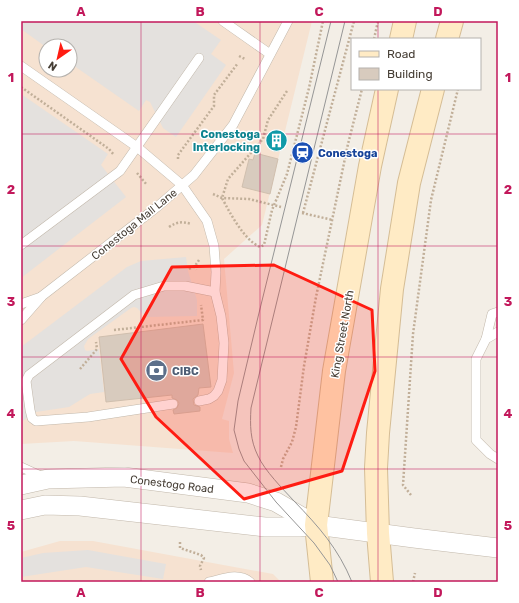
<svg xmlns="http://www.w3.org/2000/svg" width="519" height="603" font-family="Rubik,sans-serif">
<rect width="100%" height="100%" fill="#f3eee6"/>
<!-- commercial -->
<g fill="#f6e2d1" fill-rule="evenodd">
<path d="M 21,21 L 312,21 L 262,225 L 224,259 L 234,373 L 222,419 L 229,421 L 229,439 L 233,453 L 74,441 L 21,444 ZM 46,46 L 70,46 L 70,70 L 46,70 Z"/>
<polygon points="60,541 93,541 273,574 281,582 21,582 21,552"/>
</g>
<!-- parking -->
<g fill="#e4e1de">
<polygon points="22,21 193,21 221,40 211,54 226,65 176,137 163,128 150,102 146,100 139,111 70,63 70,46 46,47 21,29"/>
<polygon points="21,94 108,154 101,165 126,197 21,278"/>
<polygon points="186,257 188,271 197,300 197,316 146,317 137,308 134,307 131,308 88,339 84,346 85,350 87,351 99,349 104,392 90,394 69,407 36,412 21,422 21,347 127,267 141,261"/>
<polygon points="88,550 166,564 163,579 86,567 21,577 21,558 43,553"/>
</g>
<!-- building -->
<g fill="#d8cbbe" stroke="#d0bfae">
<polygon points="255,153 278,159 270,194 242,187 249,159 253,160"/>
<polygon points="203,324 211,387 199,388 198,395 193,399 194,405 200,407 200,411 174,414 173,410 177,408 179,403 177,400 172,398 172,395 106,402 99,337"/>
</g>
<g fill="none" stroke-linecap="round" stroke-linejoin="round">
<defs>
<g id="lane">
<polyline points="223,21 270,54"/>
<polyline points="21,66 137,147 182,185 207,221 214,246 216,272 215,292 221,316 224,343 222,380 218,391 214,396 209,399 199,401"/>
<polyline points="21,245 120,171 199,58"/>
<polyline points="21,304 41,297"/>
<polyline points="21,320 42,296 157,207 194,175 233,125 288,21"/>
<polyline points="498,332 486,339 476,359 476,440 490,454 498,459"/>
<polyline points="486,339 492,314 498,312"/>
<polyline points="173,404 88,417 36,421 32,418 30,410 26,381 29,375 134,295 164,286 185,286 215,292"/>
<polyline points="21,467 43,477"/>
<path d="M 209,582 C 223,579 238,572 250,582"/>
</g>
<g id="street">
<polyline points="21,485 48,479 124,477 248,493 276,502 316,525"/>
<polyline points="21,510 45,505 80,506 265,527 299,527 316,525 414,538 498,548"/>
</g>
<g id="secondary">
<polyline points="401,39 405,21"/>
<polyline points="447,39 452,21"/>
<polyline points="322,582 316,525 334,371 370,166 387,89"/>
<polyline points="382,582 378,533 376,468 378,433 392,289 409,183 433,89"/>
</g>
</defs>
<!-- lane casing -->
<use href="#lane" stroke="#c2b8ab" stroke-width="10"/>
<!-- street casing -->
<use href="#street" stroke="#c2b8ab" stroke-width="20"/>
<!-- secondary casing -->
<use href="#secondary" stroke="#d5bd95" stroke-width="24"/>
<!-- path -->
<g stroke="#c1af99" stroke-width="2.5" stroke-dasharray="2 2" stroke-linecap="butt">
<polyline points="374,39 378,21"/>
<polyline points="239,56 245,59"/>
<polyline points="21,87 109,149 114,155"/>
<path d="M 287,91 L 268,120 L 263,139 L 228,179 L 222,198 C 230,213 244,240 260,247 L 264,245 L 272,210 L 287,174 L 309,88 L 323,21"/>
<polyline points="178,159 178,155 214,106 214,95 238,63"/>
<polyline points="137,173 147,185"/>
<polyline points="213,194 222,198 249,199 281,207"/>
<polyline points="302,213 333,220"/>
<polyline points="303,213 354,21"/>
<path d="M 169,227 C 177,222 182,221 191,224"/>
<polyline points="195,266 196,270"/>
<polyline points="189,269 195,266 199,260"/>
<polyline points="114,330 203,320 201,305"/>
<polyline points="80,369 97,349 96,342"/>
<polyline points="281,467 283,459 292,442 296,427 304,366 316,297 348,144 362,89"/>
<polyline points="411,495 403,485 413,334 431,200 458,89"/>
<polyline points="180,542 180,548 201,555 204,558 200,566 201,570"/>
<polyline points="413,582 415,573"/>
</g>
<!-- lane -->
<use href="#lane" stroke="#fff" stroke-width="9"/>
<!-- street -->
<use href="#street" stroke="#fff" stroke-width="19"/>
<!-- secondary -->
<use href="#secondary" stroke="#ffebc5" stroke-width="22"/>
<!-- tram -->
<g stroke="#969696" stroke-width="1">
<polyline points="331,21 258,317 238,401 234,430 239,449 244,461 276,502 314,543 330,565 338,582"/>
<path d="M 345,21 L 251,408 C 250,425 250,440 258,456 C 265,471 282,488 294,501 C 319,527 338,548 352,582"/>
</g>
</g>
<!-- marked area -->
<path fill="#ff1c12" fill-opacity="0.2" stroke="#ff1c12" stroke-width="3" stroke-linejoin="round" d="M 274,265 L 372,310 L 375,371 L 342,471 L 244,499 L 156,417 L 121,359 L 172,267 Z"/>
<!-- grid -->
<path fill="none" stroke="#c2185b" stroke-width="1" stroke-opacity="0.55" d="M 141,21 L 141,582M 260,21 L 260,582M 378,21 L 378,39M 378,89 L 378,582M 21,134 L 498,134M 21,246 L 498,246M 21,357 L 498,357M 21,469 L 498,469"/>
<!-- icons -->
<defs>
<symbol id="building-disc" viewBox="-11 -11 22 22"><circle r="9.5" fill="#0f9aa8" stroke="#fff"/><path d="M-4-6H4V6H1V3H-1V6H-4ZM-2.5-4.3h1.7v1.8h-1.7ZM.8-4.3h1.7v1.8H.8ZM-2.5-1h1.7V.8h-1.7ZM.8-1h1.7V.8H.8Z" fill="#fff"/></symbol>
<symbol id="station-disc" viewBox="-11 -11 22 22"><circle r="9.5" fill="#1a4fb4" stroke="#fff"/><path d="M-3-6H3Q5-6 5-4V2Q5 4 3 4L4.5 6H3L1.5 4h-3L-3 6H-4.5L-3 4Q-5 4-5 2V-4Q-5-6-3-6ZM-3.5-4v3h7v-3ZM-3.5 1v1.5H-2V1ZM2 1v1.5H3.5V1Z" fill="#fff"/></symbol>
<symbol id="bank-disc" viewBox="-11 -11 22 22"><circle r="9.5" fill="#5c6f8a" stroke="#fff"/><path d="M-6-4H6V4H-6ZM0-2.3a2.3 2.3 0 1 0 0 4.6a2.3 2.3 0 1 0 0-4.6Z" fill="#fff"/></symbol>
</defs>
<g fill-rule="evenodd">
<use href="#building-disc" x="264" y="128" width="25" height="25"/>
<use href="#station-disc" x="290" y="140" width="25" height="25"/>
<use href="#bank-disc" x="144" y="358" width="25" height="25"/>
</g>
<g text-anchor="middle" stroke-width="3" stroke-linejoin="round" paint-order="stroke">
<!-- culture labels -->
<g font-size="11" font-weight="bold" fill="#0d838f" stroke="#fff" text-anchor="end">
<text x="260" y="138">Conestoga<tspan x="260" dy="13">Interlocking</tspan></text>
</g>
<!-- transit labels -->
<g font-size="11" font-weight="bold" fill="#164399" stroke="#fff" text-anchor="start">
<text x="318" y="157">Conestoga</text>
</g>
<!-- street labels -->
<g font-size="11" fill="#463e35" stroke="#fff">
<text transform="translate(134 224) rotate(-39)" y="4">Conestoga Mall Lane</text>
<text transform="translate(342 334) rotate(-80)" y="4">King Street North</text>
<text transform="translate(172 484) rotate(7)" y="4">Conestogo Road</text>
</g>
<!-- service labels -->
<g font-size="11" font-weight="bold" fill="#4e5e75" stroke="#fff" text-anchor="start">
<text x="172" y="375">CIBC</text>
</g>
</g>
<!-- border -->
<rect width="519" height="603" fill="none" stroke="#ffffff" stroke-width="44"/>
<!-- legend -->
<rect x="351" y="38" width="130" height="52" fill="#ffffff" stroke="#b5b2ae"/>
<rect x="359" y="51" width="20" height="6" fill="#ffebc5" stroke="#b5b2ae"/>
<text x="387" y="58" font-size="12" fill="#463e35">Road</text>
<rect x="359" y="68" width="20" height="12" fill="#d8cbbe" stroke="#b5b2ae"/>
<text x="387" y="78" font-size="12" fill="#463e35">Building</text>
<!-- north arrow -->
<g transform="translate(58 58) rotate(214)"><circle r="19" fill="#ffffff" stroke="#b5b2ae"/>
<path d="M0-3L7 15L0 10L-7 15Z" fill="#ff1c12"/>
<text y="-6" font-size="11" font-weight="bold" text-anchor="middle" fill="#463e35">N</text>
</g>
<rect x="22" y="22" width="475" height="559" fill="none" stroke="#c2185b" stroke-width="1.5"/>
<g font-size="13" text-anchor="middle" font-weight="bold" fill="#c2185b">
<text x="81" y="16">A</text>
<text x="200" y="16">B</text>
<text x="319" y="16">C</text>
<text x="438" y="16">D</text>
<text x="11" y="82">1</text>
<text x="508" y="82">1</text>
<text x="11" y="194">2</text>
<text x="508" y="194">2</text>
<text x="11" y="306">3</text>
<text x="508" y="306">3</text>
<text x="11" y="418">4</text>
<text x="508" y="418">4</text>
<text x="11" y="530">5</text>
<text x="508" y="530">5</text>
<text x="81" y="597">A</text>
<text x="200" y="597">B</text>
<text x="319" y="597">C</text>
<text x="438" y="597">D</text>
</g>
</svg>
